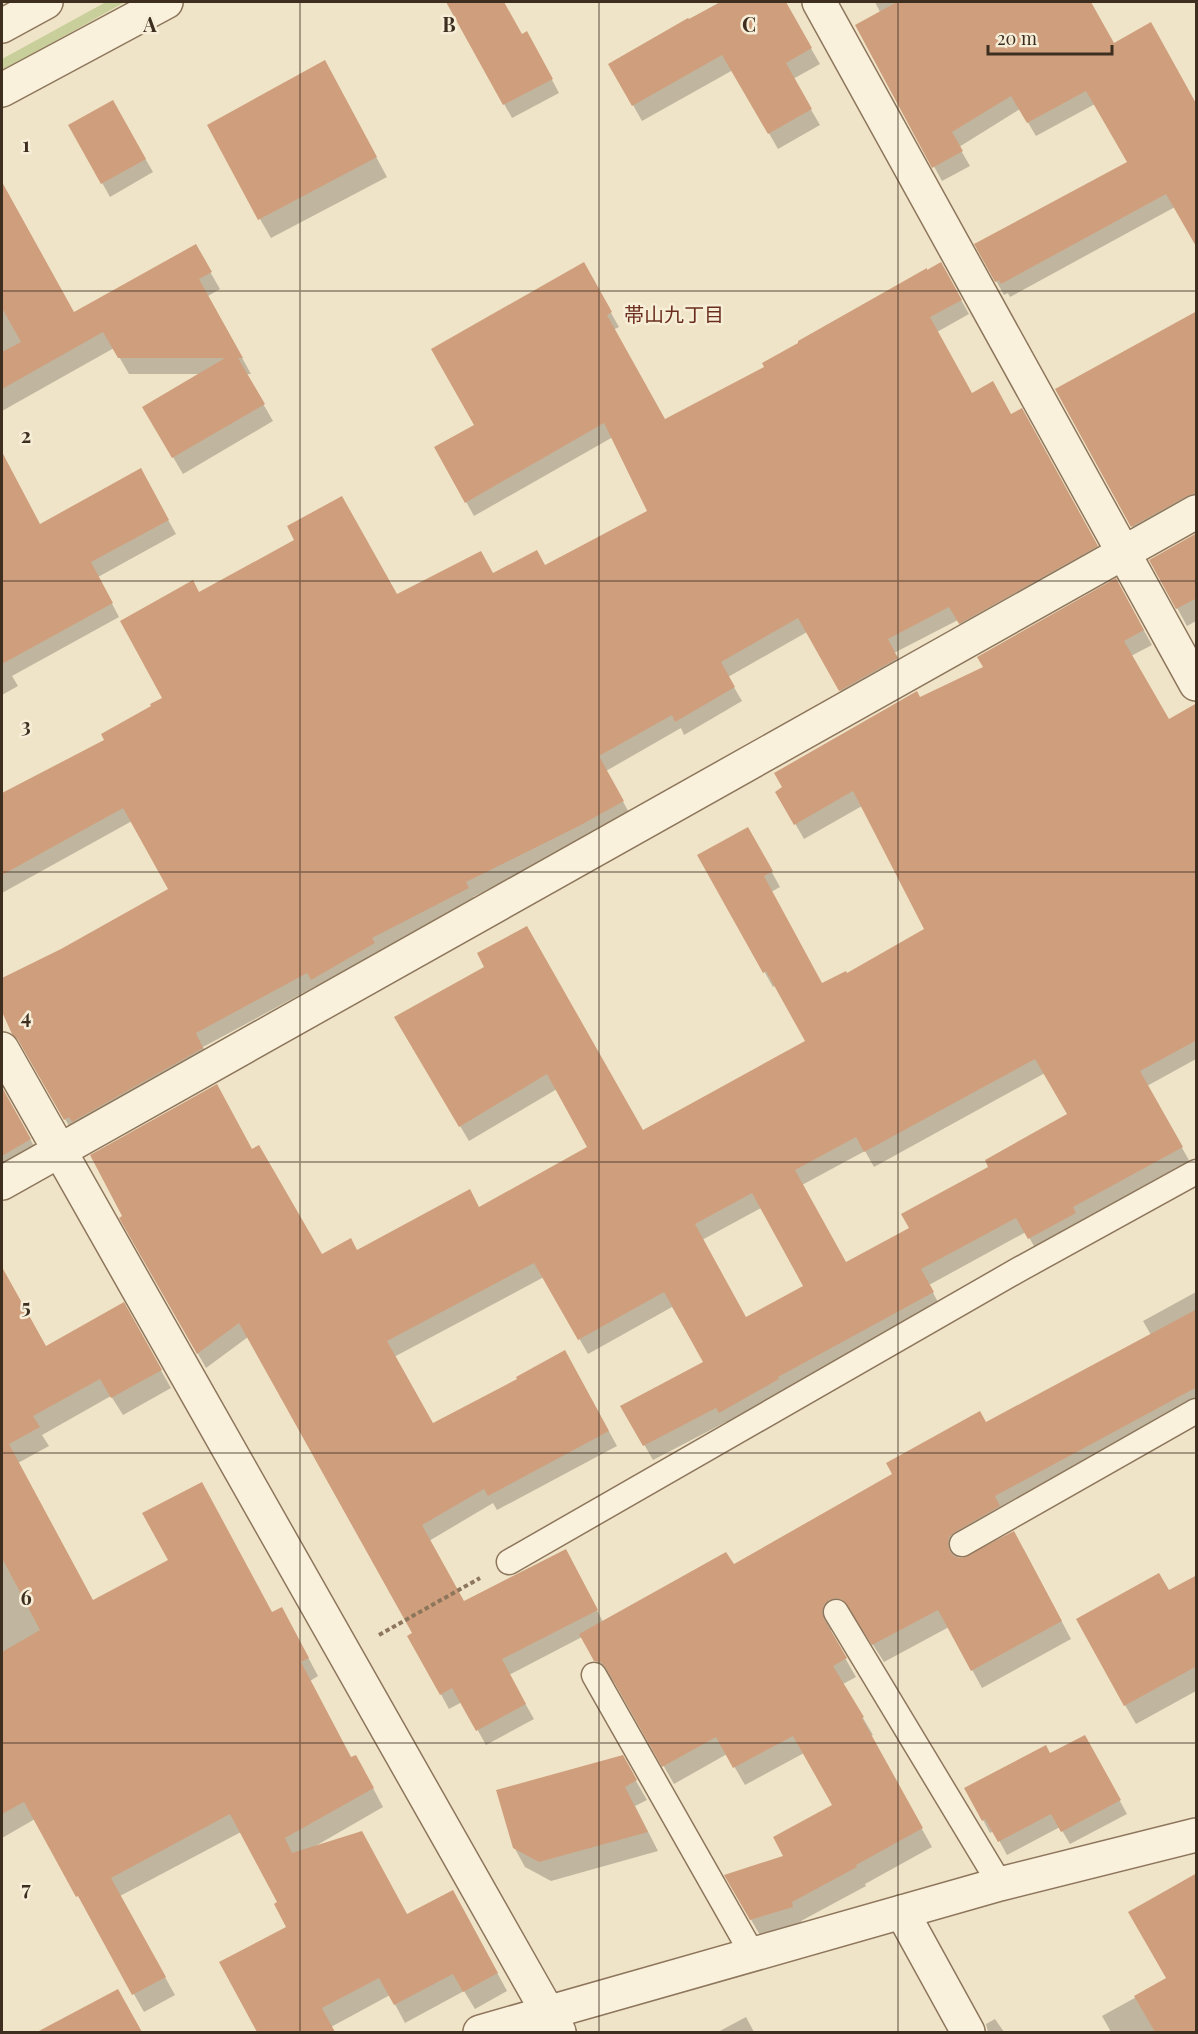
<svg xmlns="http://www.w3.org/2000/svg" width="1198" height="2034" font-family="'Playfair Display','Noto Sans JP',serif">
<rect width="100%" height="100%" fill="#f0e4c8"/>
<!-- green -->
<polygon fill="#c9cf9b" points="106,2 125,2 2,71 2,59"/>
<!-- shadow -->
<g fill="#0003" fill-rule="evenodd">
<polygon points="447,2 502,2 522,36 534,46 559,93 512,118"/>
<polygon points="720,2 784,2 820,64 793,79 820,125 778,149 733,70 642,121 610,64"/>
<polygon points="875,2 1089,2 1113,45 1175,207 1010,297 1008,293 1004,295 976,245 1129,162 1095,104 1036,136 1020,109 959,147 970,166 942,181 857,25 880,12"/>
<polygon points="335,81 387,177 271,238 260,219"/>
<polygon points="112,102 153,172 110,197 70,125"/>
<polygon points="2,184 73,314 195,246 220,289 208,296 251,374 246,374 273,421 183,474 144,408 200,374 129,374 114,348 2,411"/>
<polygon points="583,264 619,327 613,330 665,421 766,368 941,264 969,314 937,332 972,395 1011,415 1021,410 1105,560 968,637 958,620 894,653 905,672 848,704 807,632 728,677 742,701 684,735 681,728 606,771 631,816 587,840 473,897 476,903 320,993 316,986 203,1047 210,1063 73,1133 32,1061 170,889 132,821 2,893 2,794 106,740 164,698 199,594 396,596 493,575 545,566 649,512 613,437 474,516 436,448 476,425"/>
<polygon points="1057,390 1196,470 1196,509 1140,540"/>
<polygon points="2,468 13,489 40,526 140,470 176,534 98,577 119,617 12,676 18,686 2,695"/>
<polygon points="1196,535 1196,621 1187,626 1151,561"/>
<path d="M 1116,580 L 1152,645 L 1131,656 L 1168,721 L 1196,704 L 1196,1059 L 1147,1086 L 1190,1162 L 1038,1253 L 1026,1232 L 929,1285 L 941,1308 L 729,1427 L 726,1422 L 653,1460 L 622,1406 L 705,1363 L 672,1307 L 588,1354 L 544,1277 L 394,1357 L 432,1425 L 573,1366 L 617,1446 L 497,1510 L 493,1503 L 429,1541 L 464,1603 L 574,1566 L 603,1622 L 733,1567 L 986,1424 L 1151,1335 L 1143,1321 L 1196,1292 L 1196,1411 L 965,1549 L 959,1555 L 958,1559 L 1024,1550 L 1071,1639 L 982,1688 L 949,1627 L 884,1662 L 855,1617 L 846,1615 L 833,1623 L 831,1631 L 833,1637 L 856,1677 L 843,1684 L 873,1735 L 870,1736 L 932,1847 L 865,1884 L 866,1886 L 801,1921 L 802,1925 L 761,1937 L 726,1876 L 785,1857 L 834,1806 L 804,1753 L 745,1785 L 727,1754 L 674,1784 L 618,1686 L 612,1680 L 606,1678 L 582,1637 L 509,1675 L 534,1719 L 486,1745 L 462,1702 L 449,1709 L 409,1636 L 414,1633 L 248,1337 L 206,1368 L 121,1218 L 252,1150 L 322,1256 L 357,1251 L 479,1208 L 589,1148 L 557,1089 L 469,1141 L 396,1018 L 486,967 L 643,1132 L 807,1042 L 776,985 L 773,987 L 699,856 L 748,829 L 780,887 L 771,892 L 822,985 L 846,975 L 926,929 L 862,806 L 804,839 L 777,792 L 920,699 L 985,667 ZM 1045,1073 L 1069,1115 L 990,1168 L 911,1228 L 846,1264 L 802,1185 L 865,1151 L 874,1167 ZM 761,1208 L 805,1287 L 746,1319 L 702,1240 Z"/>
<polygon points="3,1091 38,1153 2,1173 2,1092"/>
<polygon points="16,1297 45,1348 123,1304 171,1388 123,1415 111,1396 42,1435 49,1446 18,1463 93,1602 272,1614 292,1627 318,1676 310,1681 351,1759 366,1775 383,1807 312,1848 407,1916 463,1909 507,1991 475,2009 464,1991 405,2023 390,1995 331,2027 334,2032 259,2032 221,1963 288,1928 279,1903 241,1832 120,1896 175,1995 144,2012 35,1819 2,1838 2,1304"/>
<polygon points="1196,1577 1196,1691 1136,1724 1125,1705 1168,1592"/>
<polygon points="1092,1750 1127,1814 1070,1844 1060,1827 1007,1855 994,1831 990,1833 983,1820 1050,1755"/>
<polygon points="622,1757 647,1800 635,1806 658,1851 551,1881 525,1867 514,1847"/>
<polygon points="1196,1897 1196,2032 1111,2032 1102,2016 1169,1979"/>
<polygon points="118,1991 141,2032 40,2032"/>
<polygon points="746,2017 754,2032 718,2032"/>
<polygon points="995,2019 1004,2032 988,2032 986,2024"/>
</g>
<!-- building -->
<g fill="#cf9f7d" fill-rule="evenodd">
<polygon points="446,2 504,2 522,34 527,31 553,79 503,105"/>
<polygon points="721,2 786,2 812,48 786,63 812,109 768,134 722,55 632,106 608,64 688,18 689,19"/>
<polygon points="897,2 1091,2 1114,43 1151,22 1197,105 1197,248 1166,194 1001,284 999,280 995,282 974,244 1127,162 1086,91 1027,123 1011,96 952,132 963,151 932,168 855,25"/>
<polygon points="325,60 377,157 258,220 207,125"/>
<polygon points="113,100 146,159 101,184 68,125"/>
<polygon points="2,182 74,312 196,244 212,272 199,279 243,358 238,358 265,404 172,458 142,407 225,358 118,358 103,332 2,389 2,352 21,342 2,308"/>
<polygon points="584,262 612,312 607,315 665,419 764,367 762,363 798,343 798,341 927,268 927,270 941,262 962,300 930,317 972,393 993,381 1011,414 1022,408 1098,546 959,624 949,607 888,639 898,658 839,691 798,618 721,662 735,687 675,722 672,715 599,756 624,801 579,826 466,882 469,888 372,938 375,943 311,980 307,973 196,1033 203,1048 72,1122 69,1117 64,1120 18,1040 12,1034 2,1012 2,978 61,949 168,889 123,808 2,875 2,793 104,740 101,734 151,706 150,704 162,698 120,621 193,580 199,592 294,540 287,526 342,496 397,594 481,551 493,573 537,550 545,565 647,511 604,423 465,503 434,447 474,425 431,349"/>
<polygon points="1197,311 1197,493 1187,496 1131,527 1055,389"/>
<polygon points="2,452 40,524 141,468 169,520 91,562 113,603 2,664"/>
<polygon points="1197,533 1197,598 1176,609 1149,560"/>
<path d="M 1116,578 L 1144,630 L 1124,641 L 1169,719 L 1197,703 L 1197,1040 L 1140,1071 L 1183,1147 L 1073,1207 L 1076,1213 L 1028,1239 L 1016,1218 L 921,1269 L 934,1292 L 778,1377 L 779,1379 L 719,1413 L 716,1408 L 643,1446 L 620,1406 L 703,1362 L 664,1292 L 578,1340 L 534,1263 L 387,1341 L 433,1423 L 517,1379 L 516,1377 L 565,1350 L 609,1431 L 488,1496 L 484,1489 L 422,1525 L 464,1601 L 566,1549 L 598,1610 L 502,1659 L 526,1704 L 476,1731 L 452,1688 L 440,1695 L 407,1636 L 412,1633 L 239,1323 L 197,1354 L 119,1218 L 122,1216 L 90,1155 L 217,1084 L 252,1149 L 259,1145 L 322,1254 L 351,1238 L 357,1250 L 470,1189 L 479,1207 L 587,1147 L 547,1074 L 459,1127 L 394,1017 L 484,967 L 477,953 L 527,926 L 643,1130 L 805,1041 L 766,971 L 763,973 L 697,855 L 748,827 L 773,871 L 764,876 L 822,983 L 846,971 L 847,973 L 924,929 L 853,791 L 794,825 L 775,792 L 782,787 L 774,773 L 917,691 L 920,697 L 983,667 L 977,657 ZM 1035,1059 L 1067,1114 L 985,1160 L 988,1167 L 901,1214 L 909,1228 L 846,1262 L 795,1170 L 856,1137 L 864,1152 ZM 752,1193 L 803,1286 L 746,1317 L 695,1224 Z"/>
<polygon points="3,1089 31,1139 2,1156 2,1090"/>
<polygon points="2,1267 46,1346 124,1302 162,1370 111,1398 100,1379 33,1416 40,1427 9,1444 93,1600 168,1560 142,1513 202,1482 272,1612 282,1607 309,1658 301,1662 351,1757 356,1755 374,1788 285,1838 292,1853 362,1831 407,1914 453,1890 498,1973 463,1992 453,1974 394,2005 379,1978 322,2008 335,2032 257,2032 219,1962 286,1927 274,1904 277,1902 230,1814 111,1878 166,1977 132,1995 78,1896 76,1897 24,1802 2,1814 2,1652 40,1630 2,1558"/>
<polygon points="1197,1309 1197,1387 995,1496 1000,1506 955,1532 949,1537 948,1544 950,1552 955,1557 962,1558 1014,1531 1062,1621 971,1671 938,1610 872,1645 843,1600 835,1598 829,1600 824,1605 822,1612 824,1619 847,1658 833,1666 864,1717 862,1718 923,1828 856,1865 857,1867 792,1902 793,1907 750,1920 724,1875 783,1856 773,1837 832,1805 793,1736 733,1768 716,1737 662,1767 606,1668 601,1662 594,1661 579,1634 726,1552 734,1564 892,1474 886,1463 980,1411 986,1422"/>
<polygon points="1159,1573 1169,1590 1197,1575 1197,1666 1124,1706 1076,1619"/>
<polygon points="1085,1735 1121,1800 1061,1832 1051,1814 998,1842 985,1819 982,1821 964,1788 1046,1745 1050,1753"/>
<polygon points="623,1755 637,1780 625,1787 648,1832 539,1862 513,1848 496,1790"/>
<polygon points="1197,1873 1197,2032 1155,2032 1134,1996 1166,1978 1128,1912"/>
<polygon points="118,1989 142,2032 37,2032"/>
</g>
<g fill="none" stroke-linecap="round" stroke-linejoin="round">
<defs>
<g id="service">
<polyline points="962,1544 1196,1411"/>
<polyline points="509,1562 1018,1270 1196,1172"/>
<polyline points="836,1612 1000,1884"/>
<polyline points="594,1675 753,1955"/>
</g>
<g id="minor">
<polyline points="819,2 1196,684"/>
<polyline points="2,1049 559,2032"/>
<polyline points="2,1183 1196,512"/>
<polyline points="902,1912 968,2032"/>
</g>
<g id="tertiary">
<polyline points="2,26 46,2"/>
<polyline points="2,90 166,2"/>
<polyline points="480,2032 1000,1884 1196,1835"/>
</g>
</defs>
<!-- service casing -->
<use href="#service" stroke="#8d765c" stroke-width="27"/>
<!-- minor casing -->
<use href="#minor" stroke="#8d765c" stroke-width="36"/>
<!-- tertiary casing -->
<use href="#tertiary" stroke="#8d765c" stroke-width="36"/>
<!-- path -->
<polyline stroke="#8d765c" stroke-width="4" stroke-dasharray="4.5 3" stroke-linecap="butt" points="379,1635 480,1578"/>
<!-- service -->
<use href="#service" stroke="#faf1dc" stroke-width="24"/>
<!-- minor -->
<use href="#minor" stroke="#faf1dc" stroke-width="33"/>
<!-- tertiary -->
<use href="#tertiary" stroke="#faf1dc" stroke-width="33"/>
</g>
<!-- grid -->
<path fill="none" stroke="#3d2e20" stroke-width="1.5" stroke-opacity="0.55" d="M 300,2 L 300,2032M 599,2 L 599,2032M 898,2 L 898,2032M 2,291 L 1196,291M 2,581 L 1196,581M 2,872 L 1196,872M 2,1162 L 1196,1162M 2,1453 L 1196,1453M 2,1743 L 1196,1743"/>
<g text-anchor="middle" stroke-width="5" stroke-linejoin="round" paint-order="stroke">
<!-- neighbourhood labels -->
<g font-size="20" fill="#6b2e1e" stroke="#f7eed8">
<text x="674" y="322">帯山九丁目</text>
</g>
</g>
<g font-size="20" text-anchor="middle" font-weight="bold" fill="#3d2e20" stroke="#f7eed8" stroke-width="5" stroke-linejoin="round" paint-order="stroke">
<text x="150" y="32">A</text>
<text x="449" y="32">B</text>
<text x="749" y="32">C</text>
<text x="26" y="152">1</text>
<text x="26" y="443">2</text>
<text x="26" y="733">3</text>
<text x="26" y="1024">4</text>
<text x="26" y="1314">5</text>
<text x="26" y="1605">6</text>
<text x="26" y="1896">7</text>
</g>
<!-- border -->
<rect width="1198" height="2034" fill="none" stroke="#3d2e20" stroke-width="6"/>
<!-- scale -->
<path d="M988 45v9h124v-9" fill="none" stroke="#3d2e20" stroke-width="3"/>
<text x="997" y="45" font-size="18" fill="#3d2e20" stroke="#f7eed8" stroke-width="4.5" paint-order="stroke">20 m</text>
</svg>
